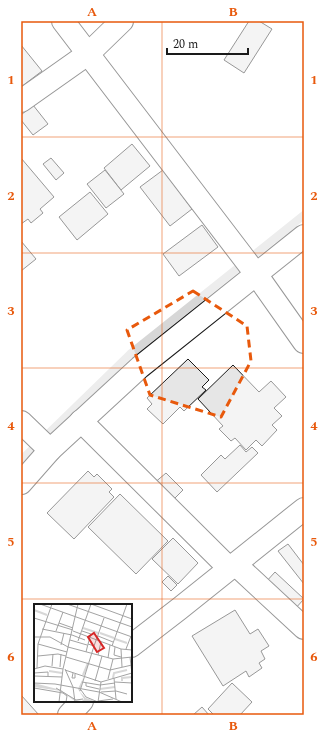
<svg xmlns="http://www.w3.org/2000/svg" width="325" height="736" font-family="Spectral,serif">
<rect width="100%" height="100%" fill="#fff"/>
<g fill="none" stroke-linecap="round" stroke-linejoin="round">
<!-- stream -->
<polyline stroke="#d7d7d7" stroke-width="8" points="21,460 130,354 304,215"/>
</g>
<!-- building -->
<g fill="#e6e6e6" stroke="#1a1a1a">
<polygon points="249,21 259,21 272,29 244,73 224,60"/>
<polygon points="21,45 42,71 21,87"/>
<polygon points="33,105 48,124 33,135 21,120 21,115"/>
<polygon points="132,144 150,166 121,190 104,168"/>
<polygon points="21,158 54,197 40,209 43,213 31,223 28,219 21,224"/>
<polygon points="51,158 64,173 56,180 43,164"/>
<polygon points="105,170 124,194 106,208 87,184"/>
<polygon points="163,170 192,209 170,226 140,187"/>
<polygon points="90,192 108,214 77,240 59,217"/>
<polygon points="202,225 218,247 179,276 163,254"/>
<polygon points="21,241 36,259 21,271"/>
<polygon points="188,359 209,380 202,387 206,390 184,411 180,407 163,424 147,409 152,404 147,398"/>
<polygon points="233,365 259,392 271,381 286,397 274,408 282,416 272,425 277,430 262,446 256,440 246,450 235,438 231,441 219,429 223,426 198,399"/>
<polygon points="240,445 246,452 252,447 258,453 217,492 201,475 221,455 225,459"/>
<polygon points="88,471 94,477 97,474 112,489 109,492 114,497 74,539 47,513"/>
<polygon points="166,473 183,490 171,502 153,484"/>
<polygon points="120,494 168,541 136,574 88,527"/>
<polygon points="173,538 198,563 178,584 152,559"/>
<polygon points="288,544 304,565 304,584 278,551"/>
<polygon points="275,572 304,599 294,610 265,583"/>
<polygon points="168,576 177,585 171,591 162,582"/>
<polygon points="235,610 250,634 258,629 269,646 261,651 265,659 259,663 262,668 249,677 246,671 223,686 192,636"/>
<polygon points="232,683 252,702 240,715 214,715 208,709"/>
<polygon points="21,695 39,715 21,715"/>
<polygon points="202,707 209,715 193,715"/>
</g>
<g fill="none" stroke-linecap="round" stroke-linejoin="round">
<defs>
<g id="minor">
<polyline points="63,21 256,274 304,342"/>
<polyline points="21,101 89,53 122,21"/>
<polyline points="81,421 229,568"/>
<polyline points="21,422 50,450 140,367 304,236"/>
<polyline points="21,483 50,450"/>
<polyline points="235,564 304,628"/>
<polyline points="131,646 179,609 304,509"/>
<polyline points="69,715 82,701"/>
</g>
</defs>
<!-- minor casing -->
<use href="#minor" stroke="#1a1a1a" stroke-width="24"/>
<!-- minor -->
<use href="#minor" stroke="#fff" stroke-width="22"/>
</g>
<!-- marked area -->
<path d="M0 0H325V736H0ZM 193,291 L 247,326 L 251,361 L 221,417 L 150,395 L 127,330 Z" fill="#fff" fill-opacity=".55" fill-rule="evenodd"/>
<path fill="none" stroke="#e8590c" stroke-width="3" stroke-dasharray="8 5" stroke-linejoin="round" d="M 193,291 L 247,326 L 251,361 L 221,417 L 150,395 L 127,330 Z"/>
<!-- grid -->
<path fill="none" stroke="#e8590c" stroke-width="1" stroke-opacity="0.55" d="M 162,21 L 162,715M 21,137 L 304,137M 21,253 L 304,253M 21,368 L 304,368M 21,483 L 304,483M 21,599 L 304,599"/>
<!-- overview -->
<g transform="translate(34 604)">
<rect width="98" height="98" fill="#fff"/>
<path d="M 49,74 L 46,88 L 52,94 L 63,98 L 42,98 L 27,87 L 0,83 L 0,76 L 0,79 L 27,86 L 41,96 L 48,97 L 50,95 L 44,85 Z" fill="#d7d7d7"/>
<path fill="none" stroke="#d7d7d7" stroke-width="2" d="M 0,6 L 13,11M 49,24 L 64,29M 66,29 L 80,34M 81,35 L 93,39M 15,67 L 28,69M 49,71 L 54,59M 79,74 L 80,69 L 93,66M 88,77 L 88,74 L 98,73M 66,85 L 81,83"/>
<path fill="none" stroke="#a3a3a3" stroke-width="1" d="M 6,0 L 98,33M 33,0 L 98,23M 57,0 L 98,15M 0,14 L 39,26M 25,19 L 39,24M 8,25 L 38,31M 22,27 L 29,8M 39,27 L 87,45 L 98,46M 48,27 L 57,30 L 54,40M 38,31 L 51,36M 64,32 L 79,38M 0,33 L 16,33 L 34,43M 36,36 L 53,41M 44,37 L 57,0M 4,40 L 33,48M 27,41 L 30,29M 78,42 L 93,0M 34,43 L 79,55 L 98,53M 81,43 L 80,51 L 87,53M 87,45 L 88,63M 92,45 L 97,32M 52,48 L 54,40 L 60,42 L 70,14M 64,51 L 67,38M 4,52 L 24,50 L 32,52M 32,53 L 76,66 L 98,61M 96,53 L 98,70M 74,54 L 76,41M 18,62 L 19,50M 26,63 L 27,50M 3,64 L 4,40 L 18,0M 0,65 L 11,62 L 29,65M 31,65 L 39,83M 31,66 L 67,78 L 98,69M 0,69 L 14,68 L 14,72M 39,69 L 38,74 L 41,74 L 41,70M 0,72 L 28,73M 80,74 L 82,95M 74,75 L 79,55M 61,77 L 68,52M 48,78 L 66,81M 81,78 L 98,79M 0,79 L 21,80 L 65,88 L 88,98M 52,79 L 52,82 L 65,85M 66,81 L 81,79M 39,83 L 41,98M 0,84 L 29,89 L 33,92 L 32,98M 22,84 L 42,96 L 49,95M 47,86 L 52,93 L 64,98M 46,87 L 60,42M 67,88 L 82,87 L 93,90M 64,97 L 79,95M 25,98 L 29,65 L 44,0M 64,98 L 67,78"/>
<path fill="#d62828" fill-opacity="0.15" stroke="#d62828" stroke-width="2" d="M 60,29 L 70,44 L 63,48 L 54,33 Z"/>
<rect width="98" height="98" fill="none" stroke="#1a1a1a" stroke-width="2"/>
</g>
<!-- border -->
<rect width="325" height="736" fill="none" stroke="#ffffff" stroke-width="44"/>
<!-- scale -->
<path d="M167 48v6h81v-6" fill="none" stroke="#1a1a1a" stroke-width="2"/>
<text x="173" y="48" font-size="12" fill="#1a1a1a" stroke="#ffffff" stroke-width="3" paint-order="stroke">20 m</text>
<rect x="22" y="22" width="281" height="692" fill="none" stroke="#e8590c" stroke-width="1.5"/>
<g font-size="13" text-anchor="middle" font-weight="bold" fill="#e8590c">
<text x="92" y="16">A</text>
<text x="233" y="16">B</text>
<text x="11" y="84">1</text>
<text x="314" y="84">1</text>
<text x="11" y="200">2</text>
<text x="314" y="200">2</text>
<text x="11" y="315">3</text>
<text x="314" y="315">3</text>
<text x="11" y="430">4</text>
<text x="314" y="430">4</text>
<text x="11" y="546">5</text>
<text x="314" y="546">5</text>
<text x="11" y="661">6</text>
<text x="314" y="661">6</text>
<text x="92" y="730">A</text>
<text x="233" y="730">B</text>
</g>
</svg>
